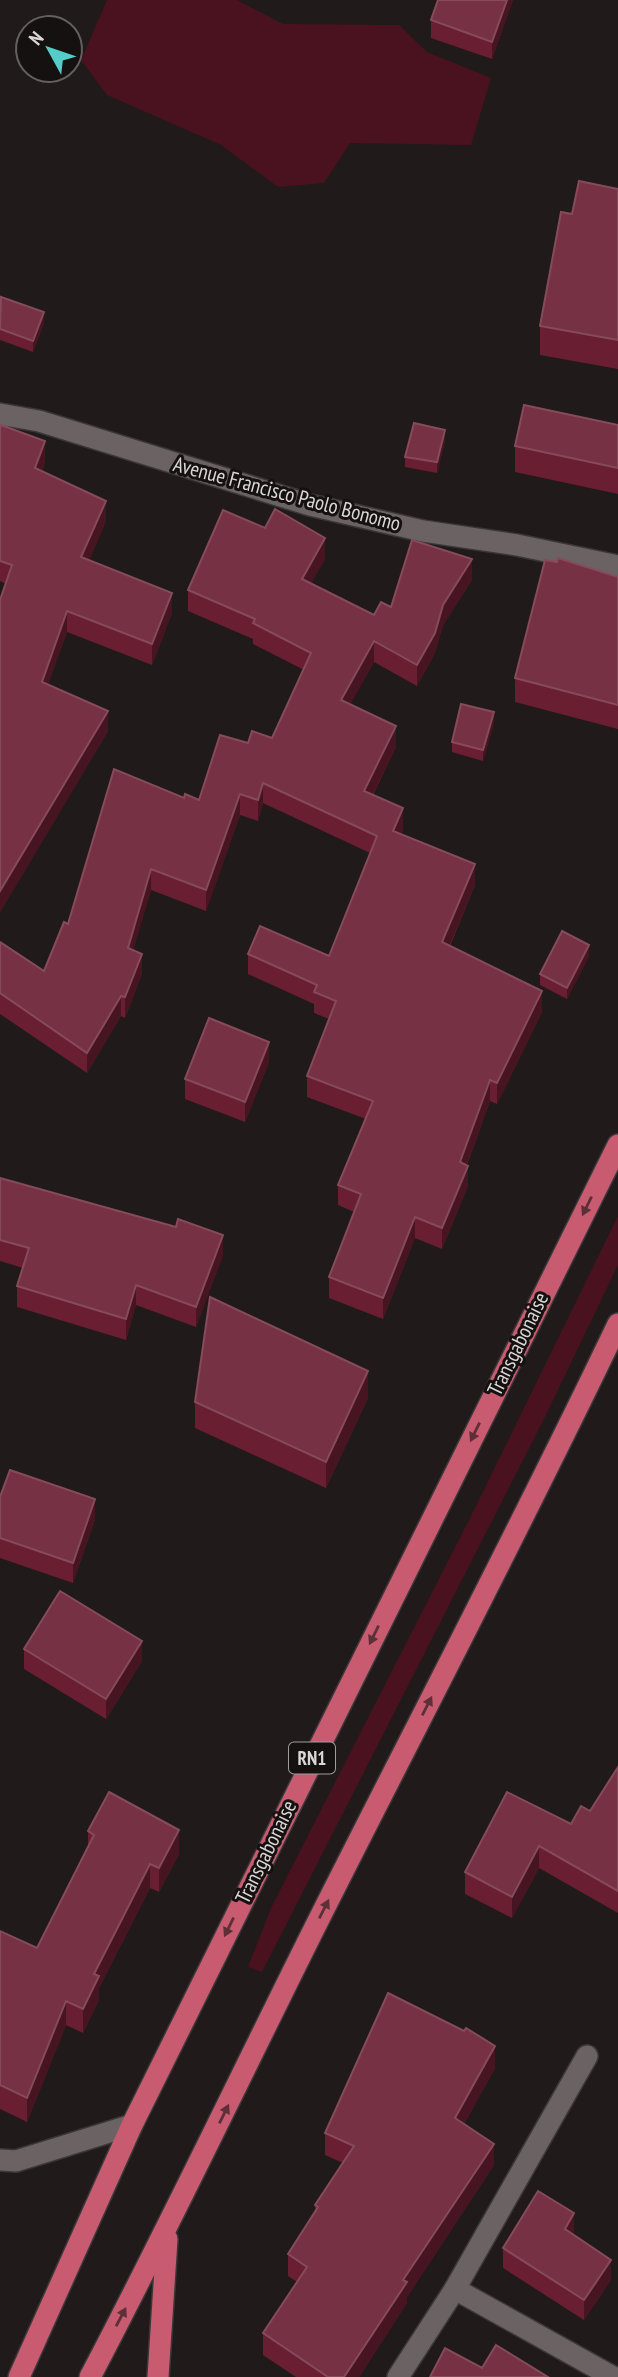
<svg xmlns="http://www.w3.org/2000/svg" width="618" height="2377" font-family="'PT Sans Narrow',sans-serif">
<rect width="100%" height="100%" fill="#201a1a"/>
<!-- green -->
<g fill="#4a121e">
<polygon points="107,0 237,0 283,24 399,25 427,52 491,78 471,145 350,143 324,183 278,187 221,145 107,95 81,60"/>
<polygon points="618,1216 618,1265 544,1419 262,1972 248,1967 271,1908 470,1518"/>
</g>
<g fill="none" stroke-linecap="round" stroke-linejoin="round">
<defs>
<g id="minor">
<polyline points="0,2160 16,2161 132,2125"/>
<polyline points="455,2289 613,2377"/>
<polyline points="398,2377 455,2289 587,2056"/>
</g>
<polyline id="tertiary" points="0,414 39,421 310,505 423,531 517,545 618,566"/>
<g id="trunk">
<polyline points="19,2377 132,2125 618,1145"/>
<path d="M 90,2377 C 168,2229 240,2077 315,1927 C 416,1726 521,1527 618,1324"/>
<polyline points="158,2377 167,2239"/>
</g>
</defs>
<!-- minor casing -->
<use href="#minor" stroke="#3b3738" stroke-width="24"/>
<!-- tertiary casing -->
<use href="#tertiary" stroke="#3b3738" stroke-width="24"/>
<!-- trunk casing -->
<use href="#trunk" stroke="#3b3738" stroke-width="24"/>
<!-- minor -->
<use href="#minor" stroke="#6a6263" stroke-width="21"/>
<!-- tertiary -->
<use href="#tertiary" stroke="#6a6263" stroke-width="21"/>
<!-- trunk -->
<use href="#trunk" stroke="#c85b70" stroke-width="21"/>
</g>
<!-- wall -->
<g fill="#6a1e32">
<polygon points="513,0 492,59 431,38 431,20"/>
<polygon points="618,189 618,369 540,355 540,326 572,214"/>
<polygon points="0,308 44,323 33,352 0,340"/>
<polygon points="618,425 618,494 515,472 515,446"/>
<polygon points="0,428 45,462 42,471 106,521 89,560 172,613 152,665 67,632 48,684 108,731 0,912 0,600 6,584 0,581"/>
<polygon points="445,441 437,473 405,467 405,457"/>
<polygon points="325,559 311,583 374,615 391,607 472,580 443,625 435,653 417,686 374,662 350,704 396,747 373,795 403,829 401,834 475,885 450,946 542,1012 497,1104 490,1101 467,1165 468,1186 442,1249 415,1238 383,1319 329,1298 329,1277 354,1212 338,1205 338,1185 366,1119 307,1097 307,1076 329,1019 314,1013 314,1004 248,974 248,954 329,956 370,853 263,803 258,821 240,815 206,911 151,890 133,950 142,974 125,1018 121,1016 87,1073 0,1014 0,942 44,971 68,924 184,798 199,800 248,743 272,738 304,670 253,644 253,639 188,611 188,590"/>
<polygon points="618,577 618,729 515,702 515,678"/>
<polygon points="494,723 483,761 452,752 452,742"/>
<polygon points="589,956 567,999 540,985 540,974"/>
<polygon points="269,1062 245,1122 185,1099 185,1079"/>
<polygon points="0,1178 223,1255 196,1327 136,1305 126,1340 17,1307 17,1286 23,1268 0,1261"/>
<polygon points="368,1398 326,1488 195,1428 195,1402"/>
<polygon points="0,1497 95,1519 73,1583 0,1558"/>
<polygon points="24,1649 142,1661 106,1719 24,1669"/>
<polygon points="618,1767 618,1913 539,1868 512,1918 465,1894 465,1872 571,1824 590,1811"/>
<polygon points="88,1831 179,1854 159,1892 150,1888 99,1988 99,2000 83,2033 66,2025 27,2122 0,2109 0,1931 37,1948 88,1847"/>
<polygon points="495,2068 464,2124 494,2165 407,2297 407,2303 359,2377 296,2377 263,2355 263,2333 297,2282 288,2276 288,2254 315,2213 315,2205 343,2163 325,2155 325,2133"/>
<polygon points="574,2233 574,2235 611,2280 584,2320 503,2268 503,2248"/>
</g>
<!-- shaded-wall -->
<g fill="#471421">
<polygon points="507,0 513,0 492,59 492,42"/>
<polygon points="44,312 44,323 33,352 33,341"/>
<polygon points="445,430 445,441 437,473 437,462"/>
<polygon points="45,441 45,462 35,489 35,468"/>
<polygon points="106,501 106,521 81,578 81,557"/>
<polygon points="325,538 325,559 302,599 302,579"/>
<polygon points="472,559 472,580 443,625 435,653 417,686 417,665 443,605"/>
<polygon points="172,593 172,613 152,665 152,644"/>
<polygon points="67,611 67,632 42,702 42,682"/>
<polygon points="374,641 374,662 341,721 341,700"/>
<polygon points="108,711 108,731 0,912 0,891"/>
<polygon points="494,712 494,723 483,761 483,750"/>
<polygon points="396,726 396,747 364,812 364,791"/>
<polygon points="263,783 263,803 258,821 258,800"/>
<polygon points="240,794 240,815 206,911 206,890"/>
<polygon points="403,808 403,829 393,851 393,831"/>
<polygon points="475,864 475,885 442,963 442,942"/>
<polygon points="151,869 151,890 128,969 128,948"/>
<polygon points="589,945 589,956 567,999 567,988"/>
<polygon points="142,954 142,974 125,1018 125,997"/>
<polygon points="542,991 542,1012 497,1104 497,1083"/>
<polygon points="121,996 121,1016 87,1073 87,1053"/>
<polygon points="269,1042 269,1062 245,1122 245,1102"/>
<polygon points="490,1080 490,1101 460,1183 460,1162"/>
<polygon points="468,1166 468,1186 442,1249 442,1228"/>
<polygon points="415,1217 415,1238 383,1319 383,1298"/>
<polygon points="223,1235 223,1255 196,1327 196,1307"/>
<polygon points="136,1285 136,1305 126,1340 126,1319"/>
<polygon points="368,1371 368,1398 326,1488 326,1462"/>
<polygon points="95,1499 95,1519 73,1583 73,1563"/>
<polygon points="142,1641 142,1661 106,1719 106,1699"/>
<polygon points="179,1830 179,1854 159,1892 159,1868"/>
<polygon points="539,1846 539,1868 512,1918 512,1897"/>
<polygon points="150,1864 150,1888 99,1988 99,2000 83,2033 83,2009 94,1974"/>
<polygon points="66,2001 66,2025 27,2122 27,2098"/>
<polygon points="495,2046 495,2068 455,2140 455,2118"/>
<polygon points="494,2144 494,2165 407,2297 407,2303 359,2377 344,2377 403,2280"/>
<polygon points="574,2213 574,2233 565,2249 565,2229"/>
<polygon points="611,2260 611,2280 584,2320 584,2300"/>
</g>
<!-- building -->
<g fill="#763244" stroke="#864b5b" stroke-width="2">
<polygon points="438,0 507,0 492,42 431,20"/>
<polygon points="579,181 618,189 618,340 540,326 561,212 572,214"/>
<polygon points="1,297 44,312 33,341 0,329"/>
<polygon points="524,405 618,425 618,468 515,446"/>
<polygon points="414,423 445,430 437,462 405,457"/>
<polygon points="1,425 45,441 35,468 106,501 81,557 172,593 152,644 67,611 42,682 108,711 0,891 0,600 12,565 0,561 0,428"/>
<polygon points="275,509 325,538 302,579 374,615 381,602 391,607 412,540 472,559 443,605 435,633 417,665 374,641 341,700 396,726 364,791 403,808 393,831 475,864 442,942 542,991 497,1083 490,1080 460,1162 468,1166 442,1228 415,1217 383,1298 329,1277 361,1194 338,1185 373,1101 307,1076 336,1001 314,992 317,985 248,954 260,926 329,956 377,836 263,783 258,800 240,794 206,890 151,869 128,948 142,954 125,997 121,996 87,1053 0,993 0,942 44,971 64,922 68,924 114,769 184,798 185,794 199,800 220,735 248,743 252,731 272,738 311,653 253,623 255,619 188,590 223,510 265,528"/>
<polygon points="558,558 618,577 618,705 515,678 545,560 557,562"/>
<polygon points="461,704 494,712 483,750 452,742"/>
<polygon points="562,931 589,945 567,988 540,974"/>
<polygon points="209,1018 269,1042 245,1102 185,1079"/>
<polygon points="0,1178 176,1227 178,1219 223,1235 196,1307 136,1285 126,1319 17,1286 29,1248 0,1240"/>
<polygon points="210,1297 368,1371 326,1462 195,1402"/>
<polygon points="10,1470 95,1499 73,1563 0,1538 0,1497"/>
<polygon points="60,1591 142,1641 106,1699 24,1649"/>
<polygon points="618,1767 618,1891 539,1846 512,1897 465,1872 507,1792 571,1824 581,1806 590,1811"/>
<polygon points="109,1792 179,1830 159,1868 150,1864 94,1974 99,1976 83,2009 66,2001 27,2098 0,2085 0,1931 37,1948 94,1835 88,1831"/>
<polygon points="388,1993 464,2031 466,2028 495,2046 455,2118 494,2144 403,2280 407,2282 344,2377 328,2377 263,2333 307,2267 288,2254 318,2207 315,2205 354,2146 325,2133"/>
<polygon points="538,2191 574,2213 565,2229 611,2260 584,2300 503,2248"/>
<polygon points="496,2345 548,2377 430,2377 445,2348 482,2368"/>
</g>
<!-- one-way arrows -->
<defs><path id="oneway-solid" d="M-6-.8H1V-3.2L6.5 0L1 3.2V.8H-6Z" transform="scale(1.75)"/></defs>
<g fill="#5d2f37">
<use href="#oneway-solid" transform="translate(587 1206) rotate(116)"/>
<use href="#oneway-solid" transform="translate(475 1432) rotate(116)"/>
<use href="#oneway-solid" transform="translate(374 1635) rotate(116)"/>
<use href="#oneway-solid" transform="translate(427 1706) rotate(-63)"/>
<use href="#oneway-solid" transform="translate(324 1909) rotate(-63)"/>
<use href="#oneway-solid" transform="translate(229 1927) rotate(116)"/>
<use href="#oneway-solid" transform="translate(224 2114) rotate(-64)"/>
<use href="#oneway-solid" transform="translate(121 2317) rotate(-62)"/>
</g>
<g text-anchor="middle" stroke-width="6" stroke-linejoin="round" paint-order="stroke">
<!-- shield labels -->
<rect fill="#161111" stroke="#a09b9c" stroke-width="2" x="289" y="1742.5" width="46" height="31" rx="5"/>
<g font-size="19" font-weight="bold" fill="#dbd6d7">
<text x="312" y="1765">RN1</text>
</g>
<!-- street labels -->
<g font-size="21" fill="#dbd6d7" stroke="#161111">
<text transform="translate(287 494) rotate(15)" y="7">Avenue Francisco Paolo Bonomo</text>
<text transform="translate(518 1344) rotate(-64)" y="7">Transgabonaise</text>
<text transform="translate(266 1852) rotate(-64)" y="7">Transgabonaise</text>
</g>
</g>
<!-- north arrow -->
<g transform="translate(49 49) rotate(310)"><circle r="33" fill="#161111" stroke="#656060" stroke-width="2"/>
<path d="M0-5L12 26L0 18L-12 26Z" fill="#54cdc8"/>
<text y="-10" font-size="19" font-weight="bold" text-anchor="middle" fill="#dbd6d7">N</text>
</g>
</svg>
